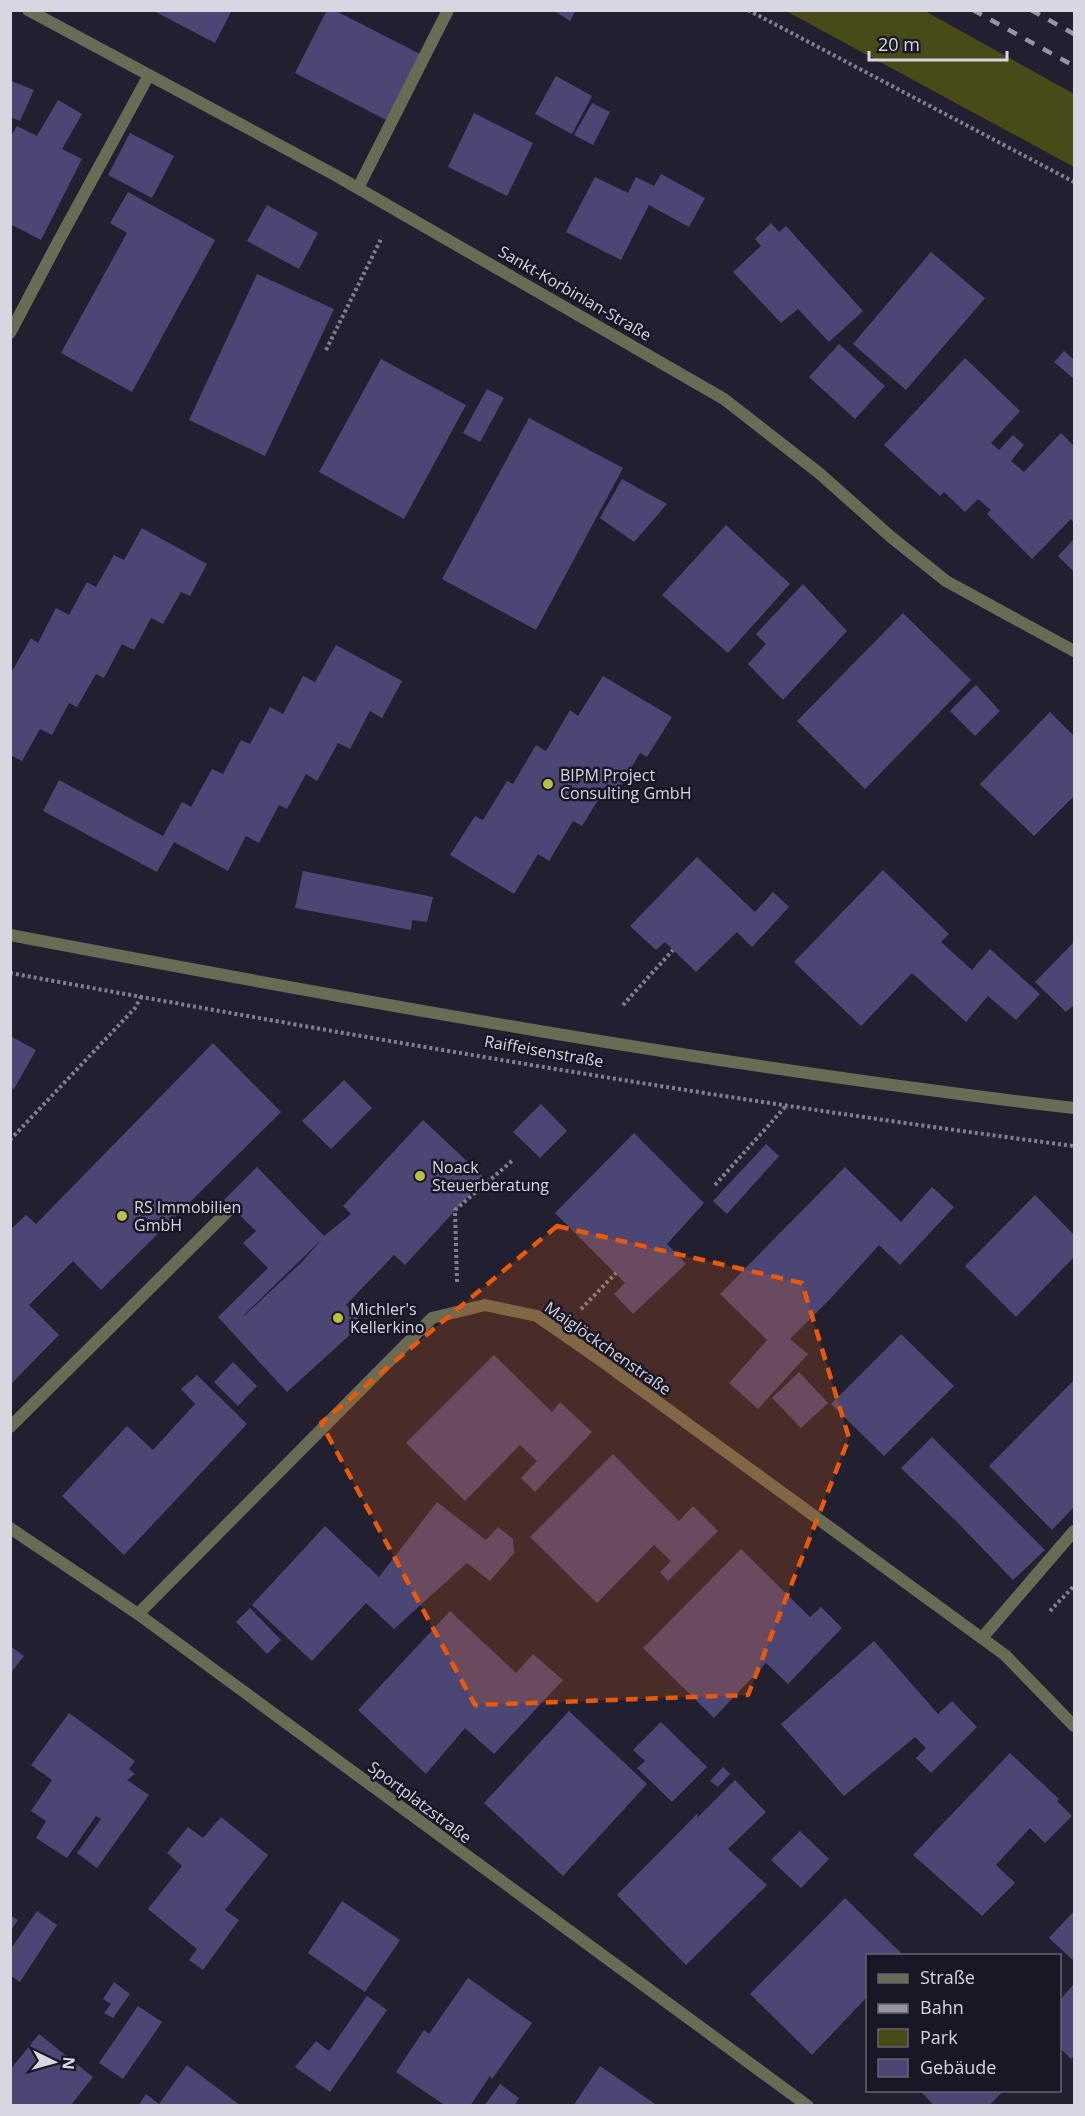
<svg xmlns="http://www.w3.org/2000/svg" width="1085" height="2116" font-family="'Open Sans',sans-serif">
<rect width="100%" height="100%" fill="#222030"/>
<!-- green -->
<polygon fill="#484a17" points="786,11 925,11 1074,94 1074,167"/>
<!-- building -->
<g fill="#4c4674" fill-rule="evenodd">
<polygon points="152,10 232,10 215,43"/>
<polygon points="327,10 334,10 420,54 386,120 295,73"/>
<polygon points="553,10 576,10 570,21"/>
<polygon points="556,76 592,96 572,134 535,114"/>
<polygon points="11,81 34,90 20,121 10,117"/>
<polygon points="58,100 82,114 62,149 82,159 41,240 10,224 10,138 17,126 37,136"/>
<polygon points="592,103 610,112 593,145 574,135"/>
<polygon points="474,113 533,143 507,196 448,167"/>
<polygon points="130,133 174,156 152,198 108,175"/>
<polygon points="661,174 705,198 689,227 649,205 621,260 566,232 595,177 628,193 636,177 654,186"/>
<polygon points="128,192 215,240 132,392 61,353 127,233 110,223"/>
<polygon points="267,205 318,233 299,269 247,241"/>
<polygon points="771,223 779,232 786,226 863,311 829,342 798,309 781,323 733,272 761,246 755,239"/>
<polygon points="931,252 985,298 906,390 853,344"/>
<polygon points="257,274 334,309 265,456 189,420"/>
<polygon points="839,344 885,386 855,419 809,377"/>
<polygon points="1064,351 1074,360 1074,379 1054,362"/>
<polygon points="965,358 1020,411 991,443 999,450 1013,435 1024,445 1011,461 1024,472 1061,433 1074,446 1074,523 1071,519 1032,559 987,514 991,510 978,499 965,512 944,492 940,496 884,445"/>
<polygon points="381,359 466,405 404,519 319,472"/>
<polygon points="487,389 504,398 480,442 463,433"/>
<polygon points="529,418 623,468 536,630 442,579"/>
<polygon points="622,479 667,504 634,542 600,518"/>
<polygon points="726,525 790,584 728,653 662,595"/>
<polygon points="142,528 207,564 190,596 181,592 163,624 151,618 134,650 122,644 104,678 96,674 77,707 69,703 52,735 40,729 22,761 10,755 10,670 12,671 31,638 38,643 56,608 69,615 87,582 96,587 114,555 124,560"/>
<polygon points="1074,539 1074,572 1058,556"/>
<polygon points="803,584 847,631 783,700 748,664 766,644 756,634"/>
<polygon points="903,613 971,680 865,789 797,721"/>
<polygon points="336,645 402,681 382,718 370,711 350,749 338,743 317,781 306,774 287,809 279,805 259,843 246,836 228,871 174,842 157,872 43,811 59,780 163,836 182,802 191,807 212,769 223,774 241,740 250,744 270,707 283,714 303,676 315,682"/>
<polygon points="603,676 672,717 647,757 640,753 616,793 606,787 582,826 573,821 549,861 538,854 514,894 450,855 475,816 483,820 507,781 513,784 536,745 546,751 570,710 578,716"/>
<polygon points="976,685 1000,711 975,736 950,711"/>
<polygon points="1050,712 1074,736 1074,796 1034,836 980,784"/>
<polygon points="697,857 755,912 773,892 789,907 752,947 737,932 696,972 665,942 656,950 630,926"/>
<polygon points="883,870 949,934 941,942 972,970 990,949 1040,994 1016,1020 988,996 966,1022 912,973 861,1026 794,962"/>
<polygon points="303,871 433,897 427,922 412,920 411,930 295,908"/>
<polygon points="1074,942 1074,1007 1073,1006 1066,1012 1035,982"/>
<polygon points="10,1036 36,1050 14,1089 10,1087"/>
<polygon points="213,1043 281,1112 101,1290 73,1261 29,1305 59,1335 10,1385 10,1230 26,1215 36,1224"/>
<polygon points="344,1080 372,1108 331,1149 302,1121"/>
<polygon points="541,1104 567,1131 540,1158 513,1132"/>
<path d="M 423,1120 L 485,1178 L 405,1265 L 394,1255 L 346,1305 L 363,1323 L 287,1392 L 218,1317 L 268,1268 L 243,1243 L 256,1231 L 224,1200 L 257,1167 L 324,1236 L 351,1214 L 343,1206 ZM 322,1239 L 302,1262 L 244,1316 L 244,1315 Z"/>
<polygon points="634,1133 704,1203 667,1244 686,1264 633,1314 614,1294 625,1283 555,1213"/>
<polygon points="766,1144 779,1156 727,1214 713,1201"/>
<polygon points="845,1167 901,1222 932,1187 954,1207 900,1265 879,1245 831,1298 790,1339 808,1354 758,1409 729,1383 767,1340 720,1294"/>
<polygon points="1035,1195 1074,1235 1074,1257 1016,1317 965,1266"/>
<polygon points="901,1334 954,1386 884,1456 831,1404"/>
<polygon points="494,1355 552,1412 560,1402 592,1432 535,1492 521,1478 537,1461 520,1445 465,1501 406,1443"/>
<polygon points="233,1362 257,1386 238,1406 214,1382"/>
<polygon points="799,1372 828,1403 801,1428 772,1398"/>
<polygon points="197,1375 247,1424 124,1555 62,1496 127,1426 153,1450 195,1404 181,1389"/>
<polygon points="1074,1380 1074,1507 1052,1530 989,1466"/>
<polygon points="932,1437 1045,1550 1013,1580 957,1522 901,1468"/>
<polygon points="613,1454 679,1521 693,1506 718,1531 668,1581 660,1572 671,1561 654,1545 597,1603 530,1537"/>
<polygon points="437,1502 486,1540 498,1527 513,1539 514,1553 490,1581 467,1563 394,1629 366,1603 312,1661 252,1605 325,1526 379,1577"/>
<polygon points="741,1549 810,1617 821,1607 842,1628 788,1684 766,1663 714,1718 643,1648"/>
<polygon points="250,1608 281,1640 267,1654 236,1622"/>
<polygon points="450,1611 516,1673 533,1654 563,1680 494,1754 465,1728 426,1774 358,1710"/>
<polygon points="874,1641 938,1714 952,1701 977,1727 931,1773 916,1758 926,1748 915,1737 844,1796 781,1724"/>
<polygon points="10,1646 24,1656 10,1674"/>
<polygon points="569,1711 647,1784 563,1876 484,1803"/>
<polygon points="69,1713 135,1761 129,1769 135,1774 127,1780 149,1795 97,1868 77,1853 101,1819 96,1816 67,1858 36,1838 46,1821 31,1811 52,1780 31,1765"/>
<polygon points="661,1722 707,1767 672,1802 637,1768 645,1761 633,1750"/>
<polygon points="1010,1753 1059,1799 1057,1801 1072,1816 1045,1843 1030,1828 1006,1854 996,1865 1015,1883 982,1916 913,1855"/>
<polygon points="723,1767 730,1774 718,1787 710,1781"/>
<polygon points="735,1780 766,1812 728,1849 767,1885 686,1965 617,1895 698,1813 697,1818"/>
<polygon points="221,1817 268,1855 225,1910 239,1920 203,1970 189,1960 197,1949 148,1909 182,1866 167,1853 188,1827 203,1838"/>
<polygon points="800,1831 829,1859 801,1888 771,1860"/>
<polygon points="845,1898 904,1956 867,1956 867,1997 812,2055 750,1994"/>
<polygon points="342,1901 400,1940 365,1992 308,1953"/>
<polygon points="37,1911 57,1925 20,1982 10,1975 10,1950"/>
<polygon points="1074,1911 1074,1961 1049,1938"/>
<polygon points="10,1915 18,1920 10,1932"/>
<polygon points="468,1978 532,2023 492,2079 490,2076 470,2106 446,2106 396,2072 424,2030 429,2034"/>
<polygon points="114,1982 130,1994 113,2018 104,2013 111,2004 103,1999"/>
<polygon points="1074,1984 1074,2056 1071,2059 1060,2048 1060,2000"/>
<polygon points="367,1996 387,2010 330,2092 295,2067 316,2041 329,2051"/>
<polygon points="138,2006 162,2022 123,2079 99,2063"/>
<polygon points="39,2034 93,2077 70,2106 10,2106 10,2070"/>
<polygon points="187,2065 241,2106 138,2106 146,2094 159,2104"/>
<polygon points="600,2066 658,2106 573,2106"/>
<polygon points="500,2084 519,2098 514,2106 484,2106"/>
<polygon points="920,2091 1003,2091 989,2106 935,2106"/>
</g>
<g fill="none" stroke-linecap="round" stroke-linejoin="round">
<!-- path -->
<g stroke="#81818e" stroke-width="4" stroke-dasharray="3 3" stroke-linecap="butt">
<polyline points="748,10 1074,182"/>
<polyline points="326,350 382,237"/>
<path d="M 10,973 C 364,1038 718,1100 1074,1146"/>
<polyline points="623,1005 673,950"/>
<polyline points="10,1140 135,1008 141,997"/>
<polyline points="715,1185 785,1107"/>
<polyline points="457,1282 455,1210 512,1161"/>
<polyline points="581,1309 616,1273"/>
<polyline points="1050,1611 1074,1586"/>
</g>
<!-- service -->
<g stroke="#6a6b55" stroke-width="12">
<polyline points="358,188 448,10"/>
<polyline points="10,333 58,242 149,75"/>
<polyline points="10,1427 228,1211"/>
<polyline points="982,1638 1074,1531"/>
</g>
<!-- minor -->
<g stroke="#6a6b55" stroke-width="12">
<polyline points="28,10 335,175 724,399 819,473 891,537 946,581 1074,651"/>
<polyline points="10,1528 138,1614 808,2106"/>
<polyline points="138,1614 432,1318 485,1305 537,1316 596,1357 1005,1655 1074,1726"/>
</g>
<!-- tertiary -->
<path stroke="#6a6b55" stroke-width="12" d="M 10,935 C 363,1002 718,1067 1074,1108"/>
<!-- rail -->
<g stroke="#9595a2" stroke-width="4.5" stroke-dasharray="10 10" stroke-linecap="butt">
<polyline points="973,10 1074,66"/>
<polyline points="1031,10 1074,34"/>
</g>
</g>
<!-- marked area -->
<path fill="#e8590c" fill-opacity="0.2" stroke="#e8590c" stroke-width="4.5" stroke-dasharray="12 8" stroke-linejoin="round" d="M 557,1226 L 802,1283 L 849,1438 L 748,1695 L 475,1705 L 321,1423 Z"/>
<!-- markers -->
<g fill="#bcbf44" stroke="#191726" stroke-width="2">
<circle cx="548" cy="784" r="6"/>
<circle cx="420" cy="1176" r="6"/>
<circle cx="122" cy="1216" r="6"/>
<circle cx="338" cy="1318" r="6"/>
</g>
<g text-anchor="middle" stroke-width="5" stroke-linejoin="round" paint-order="stroke">
<!-- street labels -->
<g font-size="16" fill="#d7d7e2" stroke="#191726">
<text transform="translate(575 293) rotate(30)" y="6">Sankt-Korbinian-Straße</text>
<text transform="translate(544 1051) rotate(10)" y="6">Raiffeisenstraße</text>
<text transform="translate(608 1348) rotate(35)" y="6">Maiglöckchenstraße</text>
<text transform="translate(420 1802) rotate(37)" y="6">Sportplatzstraße</text>
</g>
<!-- poi labels -->
<g font-size="16" fill="#d7d7e2" stroke="#191726" text-anchor="start">
<text x="560" y="781">BIPM Project<tspan x="560" dy="18">Consulting GmbH</tspan></text>
<text x="432" y="1173">Noack<tspan x="432" dy="18">Steuerberatung</tspan></text>
<text x="134" y="1213">RS Immobilien<tspan x="134" dy="18">GmbH</tspan></text>
<text x="350" y="1315">Michler's<tspan x="350" dy="18">Kellerkino</tspan></text>
</g>
</g>
<!-- border -->
<rect width="1085" height="2116" fill="none" stroke="#d7d7e2" stroke-width="24"/>
<!-- legend -->
<rect x="866" y="1954" width="195" height="138" fill="#191726" stroke="#656471" stroke-width="1.5"/>
<rect x="878" y="1974" width="30" height="9" fill="#6a6b55" stroke="#656471" stroke-width="1.5"/>
<text x="920" y="1984" font-size="18" fill="#d7d7e2">Straße</text>
<rect x="878" y="2004" width="30" height="9" fill="#9595a2" stroke="#656471" stroke-width="1.5"/>
<text x="920" y="2014" font-size="18" fill="#d7d7e2">Bahn</text>
<rect x="878" y="2029" width="30" height="18" fill="#484a17" stroke="#656471" stroke-width="1.5"/>
<text x="920" y="2044" font-size="18" fill="#d7d7e2">Park</text>
<rect x="878" y="2059" width="30" height="18" fill="#4c4674" stroke="#656471" stroke-width="1.5"/>
<text x="920" y="2074" font-size="18" fill="#d7d7e2">Gebäude</text>
<!-- north arrow -->
<g transform="translate(54 2062) rotate(95)" stroke="#191726" stroke-width="4.5" paint-order="stroke">
<path d="M0-4.5L10 22L0 15L-10 22Z" fill="#d7d7e2"/>
<text y="-9" font-size="16" font-weight="bold" text-anchor="middle" fill="#d7d7e2">N</text>
</g>
<!-- scale -->
<path d="M869 51v9h138v-9" fill="none" stroke="#d7d7e2" stroke-width="3"/>
<text x="878" y="51" font-size="18" fill="#d7d7e2" stroke="#191726" stroke-width="4.5" paint-order="stroke">20 m</text>
</svg>
